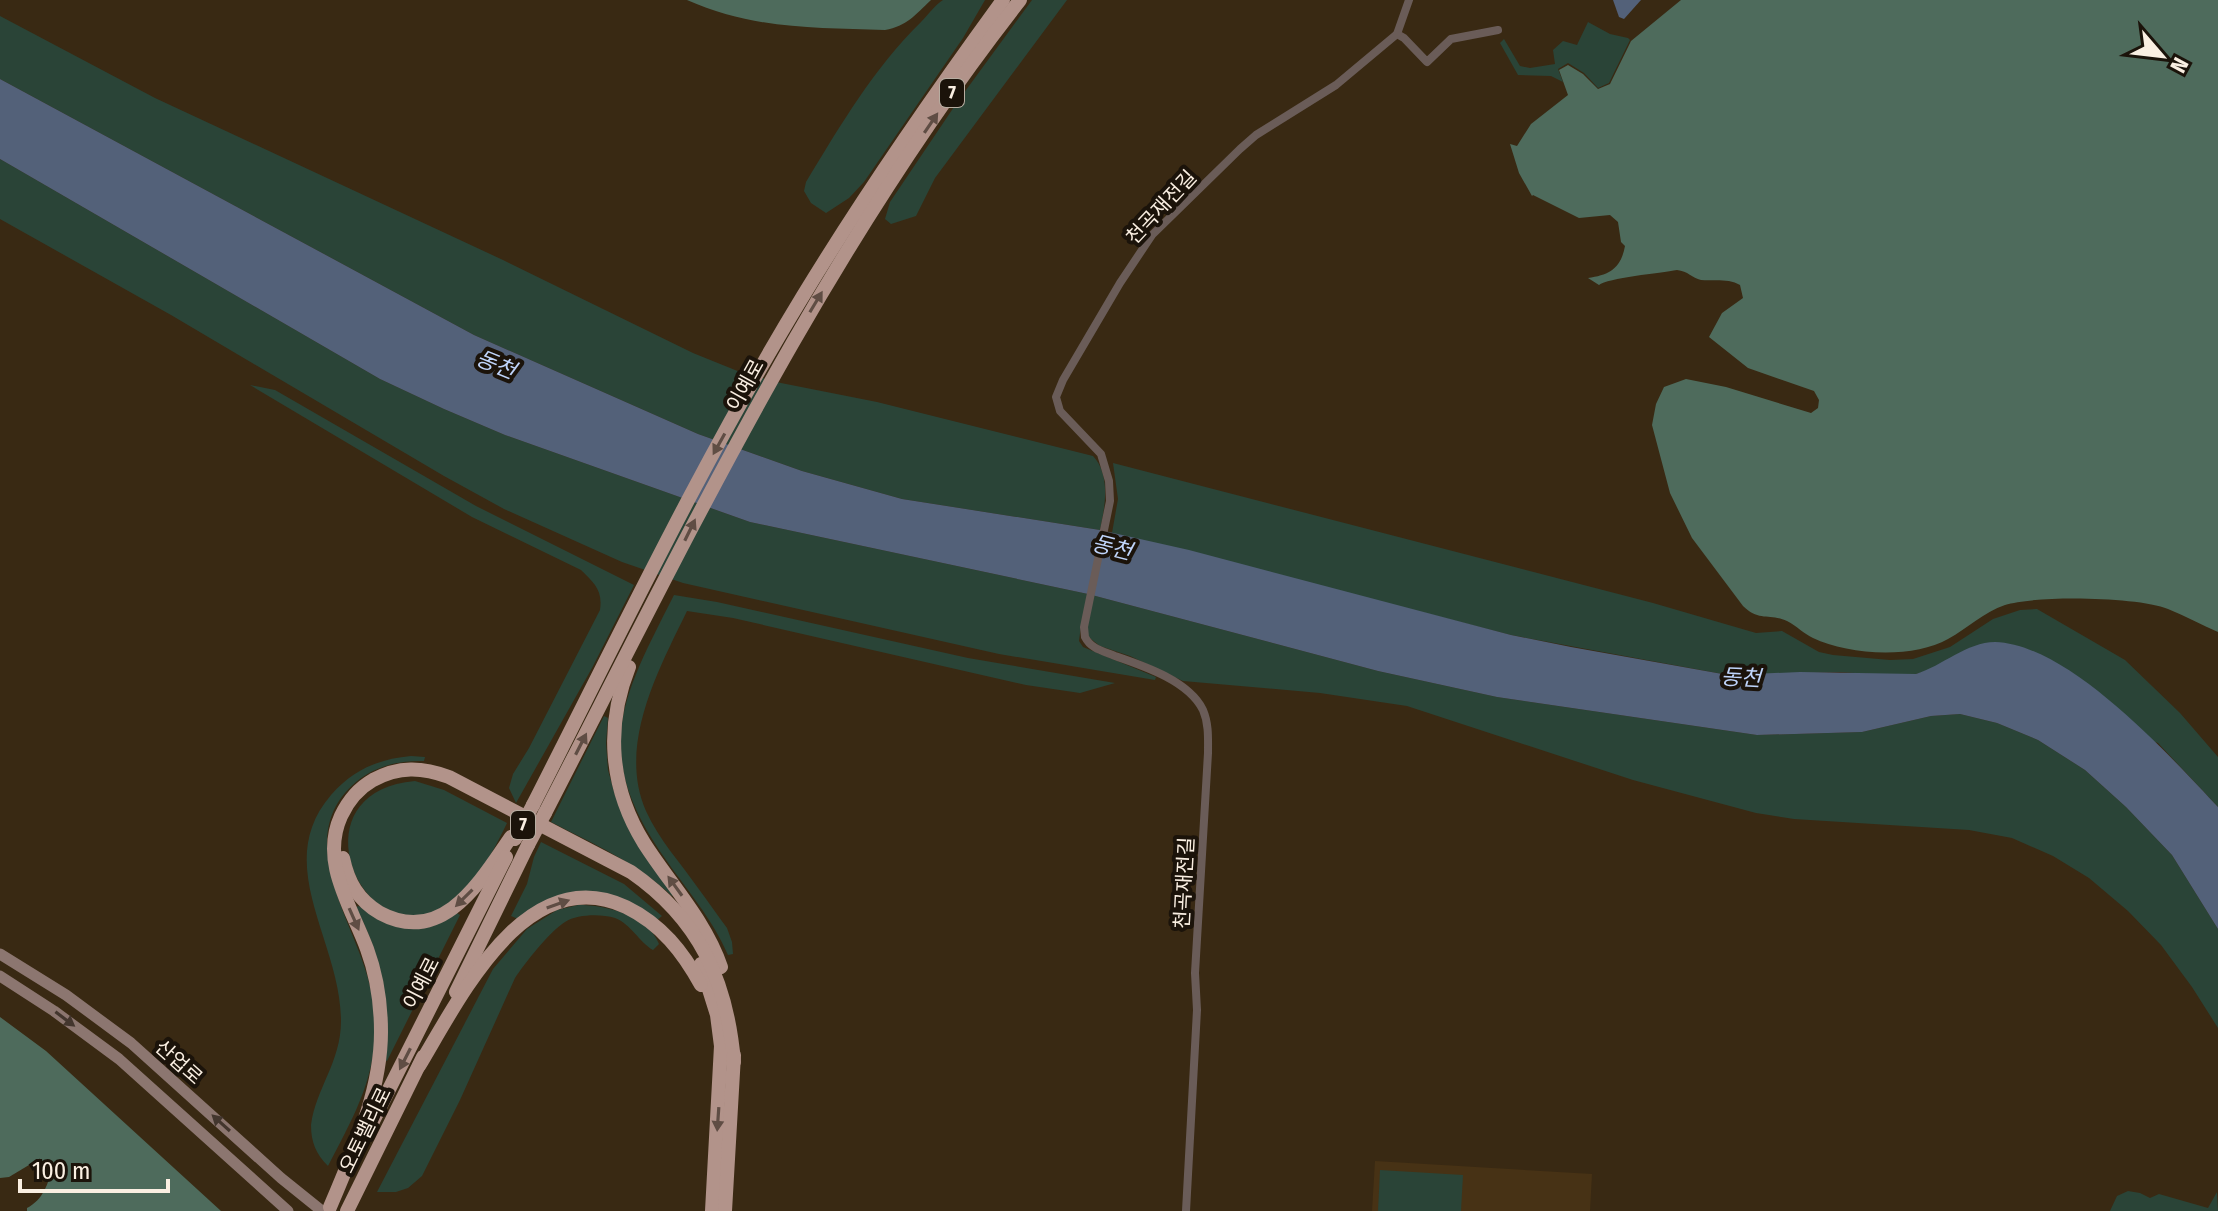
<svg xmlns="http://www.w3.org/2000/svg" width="2218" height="1211" font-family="'Fira Sans Condensed','Noto Sans KR',sans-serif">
<rect width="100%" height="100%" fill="#392913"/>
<!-- built -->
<polygon fill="#473215" points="1375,1161 1592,1174 1590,1211 1372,1211"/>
<!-- green -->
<g fill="#2a4437">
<path d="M 943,0 L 985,0 L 963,38 L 864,182 L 849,198 L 826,213 L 811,203 L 804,191 L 806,182 C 840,126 874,68 921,22 C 929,14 934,6 943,0 Z"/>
<polygon points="1032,0 1067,0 935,178 916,216 891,224 885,219 890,202 958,101"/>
<path d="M 0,16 L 155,98 L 503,260 L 693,353 L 740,372 L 781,383 L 877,402 L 1093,456 C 1111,475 1105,507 1100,530 L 902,499 L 802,471 L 698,434 L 474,335 L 0,79 Z"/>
<polygon points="1588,22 1610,34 1628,38 1630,40 1609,83 1598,88 1584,73 1568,63 1558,69 1563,82 1551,76 1518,75 1500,43 1504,39 1520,66 1530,68 1555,64 1553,50 1563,41 1577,45"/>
<polygon points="0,159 380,379 444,409 505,435 750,522 1088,594 1378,671 1497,697 1757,735 1862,732 1931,716 1960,714 1997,723 2038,740 2085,770 2126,807 2172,855 2218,929 2218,1028 2192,987 2161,945 2128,911 2089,878 2053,856 2012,838 1969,830 1794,819 1756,813 1633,780 1407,706 1320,693 1183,681 1130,656 1100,646 1091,639 1081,626 1079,641 1083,647 1156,677 1155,680 999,654 683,583 622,562 504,509 444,476 171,315 0,219"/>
<path d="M 250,385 L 275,390 L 476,506 L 634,585 L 592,668 L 516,803 L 509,788 L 513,774 L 529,748 L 600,610 C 603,590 594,583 581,570 L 472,517 Z"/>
<polygon points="1113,463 1653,603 1756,633 1782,631 1819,652 1833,655 1890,660 1913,659 1950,647 1993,619 2020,610 2037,609 2125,660 2180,713 2218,757 2218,807 2158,743 1934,669 1916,674 1884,675 1840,672 1728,675 1511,635 1112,533 1118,499"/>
<path d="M 674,595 L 717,602 L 968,658 L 1115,683 L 1080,693 L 1026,685 L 733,618 L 687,611 C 659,669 617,745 646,811 C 659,840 680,862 698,888 C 708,901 717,915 727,928 L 732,942 L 733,954 L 728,955 C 712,918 686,889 664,857 C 590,751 622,698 674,595 Z"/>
<path d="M 604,716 L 608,718 L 606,743 L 608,770 L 615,795 L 675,894 L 672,896 C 637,863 594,844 551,822 Z"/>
<path d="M 411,756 L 425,757 L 424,761 C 400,760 375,766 356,782 C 293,835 350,915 367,975 C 372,991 374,1007 375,1023 C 377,1077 352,1120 328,1166 C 316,1154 311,1142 311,1125 C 316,1088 341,1062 341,1021 C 341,941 271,865 331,795 C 353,770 378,759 411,756 Z"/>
<path d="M 415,781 L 444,790 L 507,823 C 493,852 476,885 449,904 C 365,964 289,792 415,781 Z"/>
<polygon points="541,842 624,884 662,916 656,921 598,894 518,919 511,916 527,884 534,857"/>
<path d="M 578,905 C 606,905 648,915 659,944 L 653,950 C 639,942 631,924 615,918 C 601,914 578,914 565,922 C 550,931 525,963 515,978 L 460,1100 L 422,1176 L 408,1188 L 396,1192 L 377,1192 L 493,969 L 527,929 L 557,910 Z"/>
<path d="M 359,906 C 393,931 420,936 457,913 L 460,915 L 387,1061 L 385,1060 C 389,997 384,964 356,907 Z"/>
<polygon points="1380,1170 1463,1175 1461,1211 1378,1211"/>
<polygon points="2128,1191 2140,1193 2150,1198 2159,1194 2208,1208 2217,1192 2218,1211 2110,1211 2117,1196"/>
</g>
<!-- forest -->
<g fill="#4e6b5c">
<path d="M 687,0 L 931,0 C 915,15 907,26 885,30 C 815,28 752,29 687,0 Z"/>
<path d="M 1681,0 L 2218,0 L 2218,632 C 2202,625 2185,616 2168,609 C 2138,597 2037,595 2005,605 C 1984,612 1968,628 1948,639 C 1913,659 1848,655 1813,638 C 1804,634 1797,626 1787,621 C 1770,613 1759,622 1743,606 L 1692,538 L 1670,493 L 1652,425 L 1656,404 L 1664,387 L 1686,379 L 1726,387 L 1811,413 L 1818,408 L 1819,400 L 1814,391 L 1748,368 L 1709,337 L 1722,313 L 1743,298 L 1740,285 C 1729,278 1714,281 1701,280 C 1692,278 1688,271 1677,270 C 1661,273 1607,278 1599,285 L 1588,278 C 1610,275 1621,268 1625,246 L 1621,242 L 1618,222 L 1610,215 L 1579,218 L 1533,195 L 1532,196 L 1519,173 L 1510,144 L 1517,146 L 1531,124 L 1568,95 L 1559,70 L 1568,65 L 1583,74 L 1598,89 L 1610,84 L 1631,41 Z"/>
<path d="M 0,1017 L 46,1051 L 221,1211 L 27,1211 L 27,1208 C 43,1200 49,1183 52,1166 L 39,1159 L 9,1177 L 0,1178 Z"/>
</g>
<!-- water -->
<g fill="#536179">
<polygon points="1613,0 1641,0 1624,19 1619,17"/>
<path d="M 0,79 L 474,335 L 698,434 L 802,471 L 902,499 L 1100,530 L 1189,550 L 1511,635 L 1571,647 L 1728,675 L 1800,672 L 1916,674 C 1942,666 1967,642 1995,642 C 2069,644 2170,756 2218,807 L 2218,929 L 2172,855 L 2126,807 L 2085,770 L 2038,740 L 1997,723 L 1960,714 L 1931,716 L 1862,732 L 1757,735 L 1497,697 L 1378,671 L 1088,594 L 750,522 L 505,435 L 444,409 L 380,379 L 0,159 Z"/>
</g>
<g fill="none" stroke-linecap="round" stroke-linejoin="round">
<!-- minor -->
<g stroke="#6a5c58" stroke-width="8">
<polyline points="1397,34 1404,38 1427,62 1451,39 1498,30"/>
<path d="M 1186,1211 L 1197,1010 L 1195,973 L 1208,753 C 1208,739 1209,724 1203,710 C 1189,681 1144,666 1115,656 C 1103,651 1091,649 1085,637 L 1084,627 L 1110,501 L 1109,481 L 1101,454 L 1060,411 L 1056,397 L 1063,380 L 1120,283 L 1152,235 L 1240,149 L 1256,135 L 1336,85 L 1397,34 L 1409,0"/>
</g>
<!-- secondary -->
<g stroke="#8c7670" stroke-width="11">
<polyline points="0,954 66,995 131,1043 281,1178 322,1211"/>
<polyline points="0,976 54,1011 119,1059 288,1211"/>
</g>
<!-- trunk -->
<g stroke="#b2938a" stroke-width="14">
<path d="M 629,667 C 605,727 610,788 644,843 C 670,884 705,920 721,967"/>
<path d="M 533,805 C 620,634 703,460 803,296 C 865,194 933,96 1003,0"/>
<path d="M 545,813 C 689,534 825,248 1020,0"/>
<path d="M 343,858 C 348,882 358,900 380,913 C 443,947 481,880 511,837"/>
<polyline points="701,964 717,1015 721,1046 712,1211"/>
<polyline points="456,992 528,845"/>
<path d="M 419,1066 C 460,998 526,860 626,907 C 661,924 683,952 701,985"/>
<polyline points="366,1135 506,857"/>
<path d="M 330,1207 C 353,1152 381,1093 381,1032 C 381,1003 377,976 367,949 C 351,906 320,862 341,816 C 348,801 359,788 373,780 C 399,766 422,767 449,777 L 631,872 C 699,919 727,980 734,1062"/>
<polyline points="347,1211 423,1057"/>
<polyline points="725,1211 734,1055"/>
</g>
<!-- trunk-bridge -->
<g stroke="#b2938a" stroke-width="14">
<polyline points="515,839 533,805"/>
<polyline points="528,845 545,813"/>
</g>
</g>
<!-- one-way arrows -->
<defs><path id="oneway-solid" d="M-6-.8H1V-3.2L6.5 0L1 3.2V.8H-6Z" transform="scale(2)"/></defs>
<g fill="#5f4d44">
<use href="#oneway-solid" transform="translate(931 123) rotate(-56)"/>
<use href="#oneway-solid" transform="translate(816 302) rotate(-59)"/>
<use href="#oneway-solid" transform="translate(719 444) rotate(119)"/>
<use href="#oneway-solid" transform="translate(690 530) rotate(-64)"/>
<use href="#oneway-solid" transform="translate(581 744) rotate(-63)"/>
<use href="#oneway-solid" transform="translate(675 886) rotate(-126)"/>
<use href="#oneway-solid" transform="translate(464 898) rotate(135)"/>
<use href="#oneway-solid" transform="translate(558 904) rotate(-19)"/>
<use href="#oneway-solid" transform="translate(354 919) rotate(66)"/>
<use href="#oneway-solid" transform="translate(405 1059) rotate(117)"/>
<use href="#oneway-solid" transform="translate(718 1119) rotate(94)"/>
</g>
<g fill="#43362e">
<use href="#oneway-solid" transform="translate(65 1019) rotate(37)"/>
<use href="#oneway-solid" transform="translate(221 1123) rotate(-138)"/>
</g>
<g text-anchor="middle" stroke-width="8" stroke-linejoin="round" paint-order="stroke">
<!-- shield labels -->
<g fill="#1b130a" stroke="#b7ada1" stroke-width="2">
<rect x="940" y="79" width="24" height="28" rx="6"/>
<rect x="511" y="811" width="24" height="28" rx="6"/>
</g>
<g font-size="18" font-weight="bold" fill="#faefe2">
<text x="952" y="99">7</text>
<text x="523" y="831">7</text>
</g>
<!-- street labels -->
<g font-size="20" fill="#faefe2" stroke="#1b130a">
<text transform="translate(1161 207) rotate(-47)" y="7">천곡재전길</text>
<text transform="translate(745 385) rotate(-61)" y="7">이예로</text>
<text transform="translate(1184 883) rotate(-87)" y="7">천곡재전길</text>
<text transform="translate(421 983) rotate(-63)" y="7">이예로</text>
<text transform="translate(179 1062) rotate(42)" y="7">산업로</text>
<text transform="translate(365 1130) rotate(-64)" y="7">오토밸리로</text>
</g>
<!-- water labels -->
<g font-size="22" font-style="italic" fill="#bfd4fa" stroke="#1b130a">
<text transform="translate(496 364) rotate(22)" y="8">동천</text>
<text transform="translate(1112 547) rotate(14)" y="8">동천</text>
<text transform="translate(1741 677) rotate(3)" y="8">동천</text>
</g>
</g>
<!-- north arrow -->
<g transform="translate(2162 56) rotate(118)" stroke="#1b130a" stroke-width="6" paint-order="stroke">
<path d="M0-6L14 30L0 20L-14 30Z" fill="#faefe2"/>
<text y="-12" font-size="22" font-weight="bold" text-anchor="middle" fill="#faefe2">N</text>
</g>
<!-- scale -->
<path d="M20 1179v12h148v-12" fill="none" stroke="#faefe2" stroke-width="4"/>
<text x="32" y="1179" font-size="24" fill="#faefe2" stroke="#1b130a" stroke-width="6" paint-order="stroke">100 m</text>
</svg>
